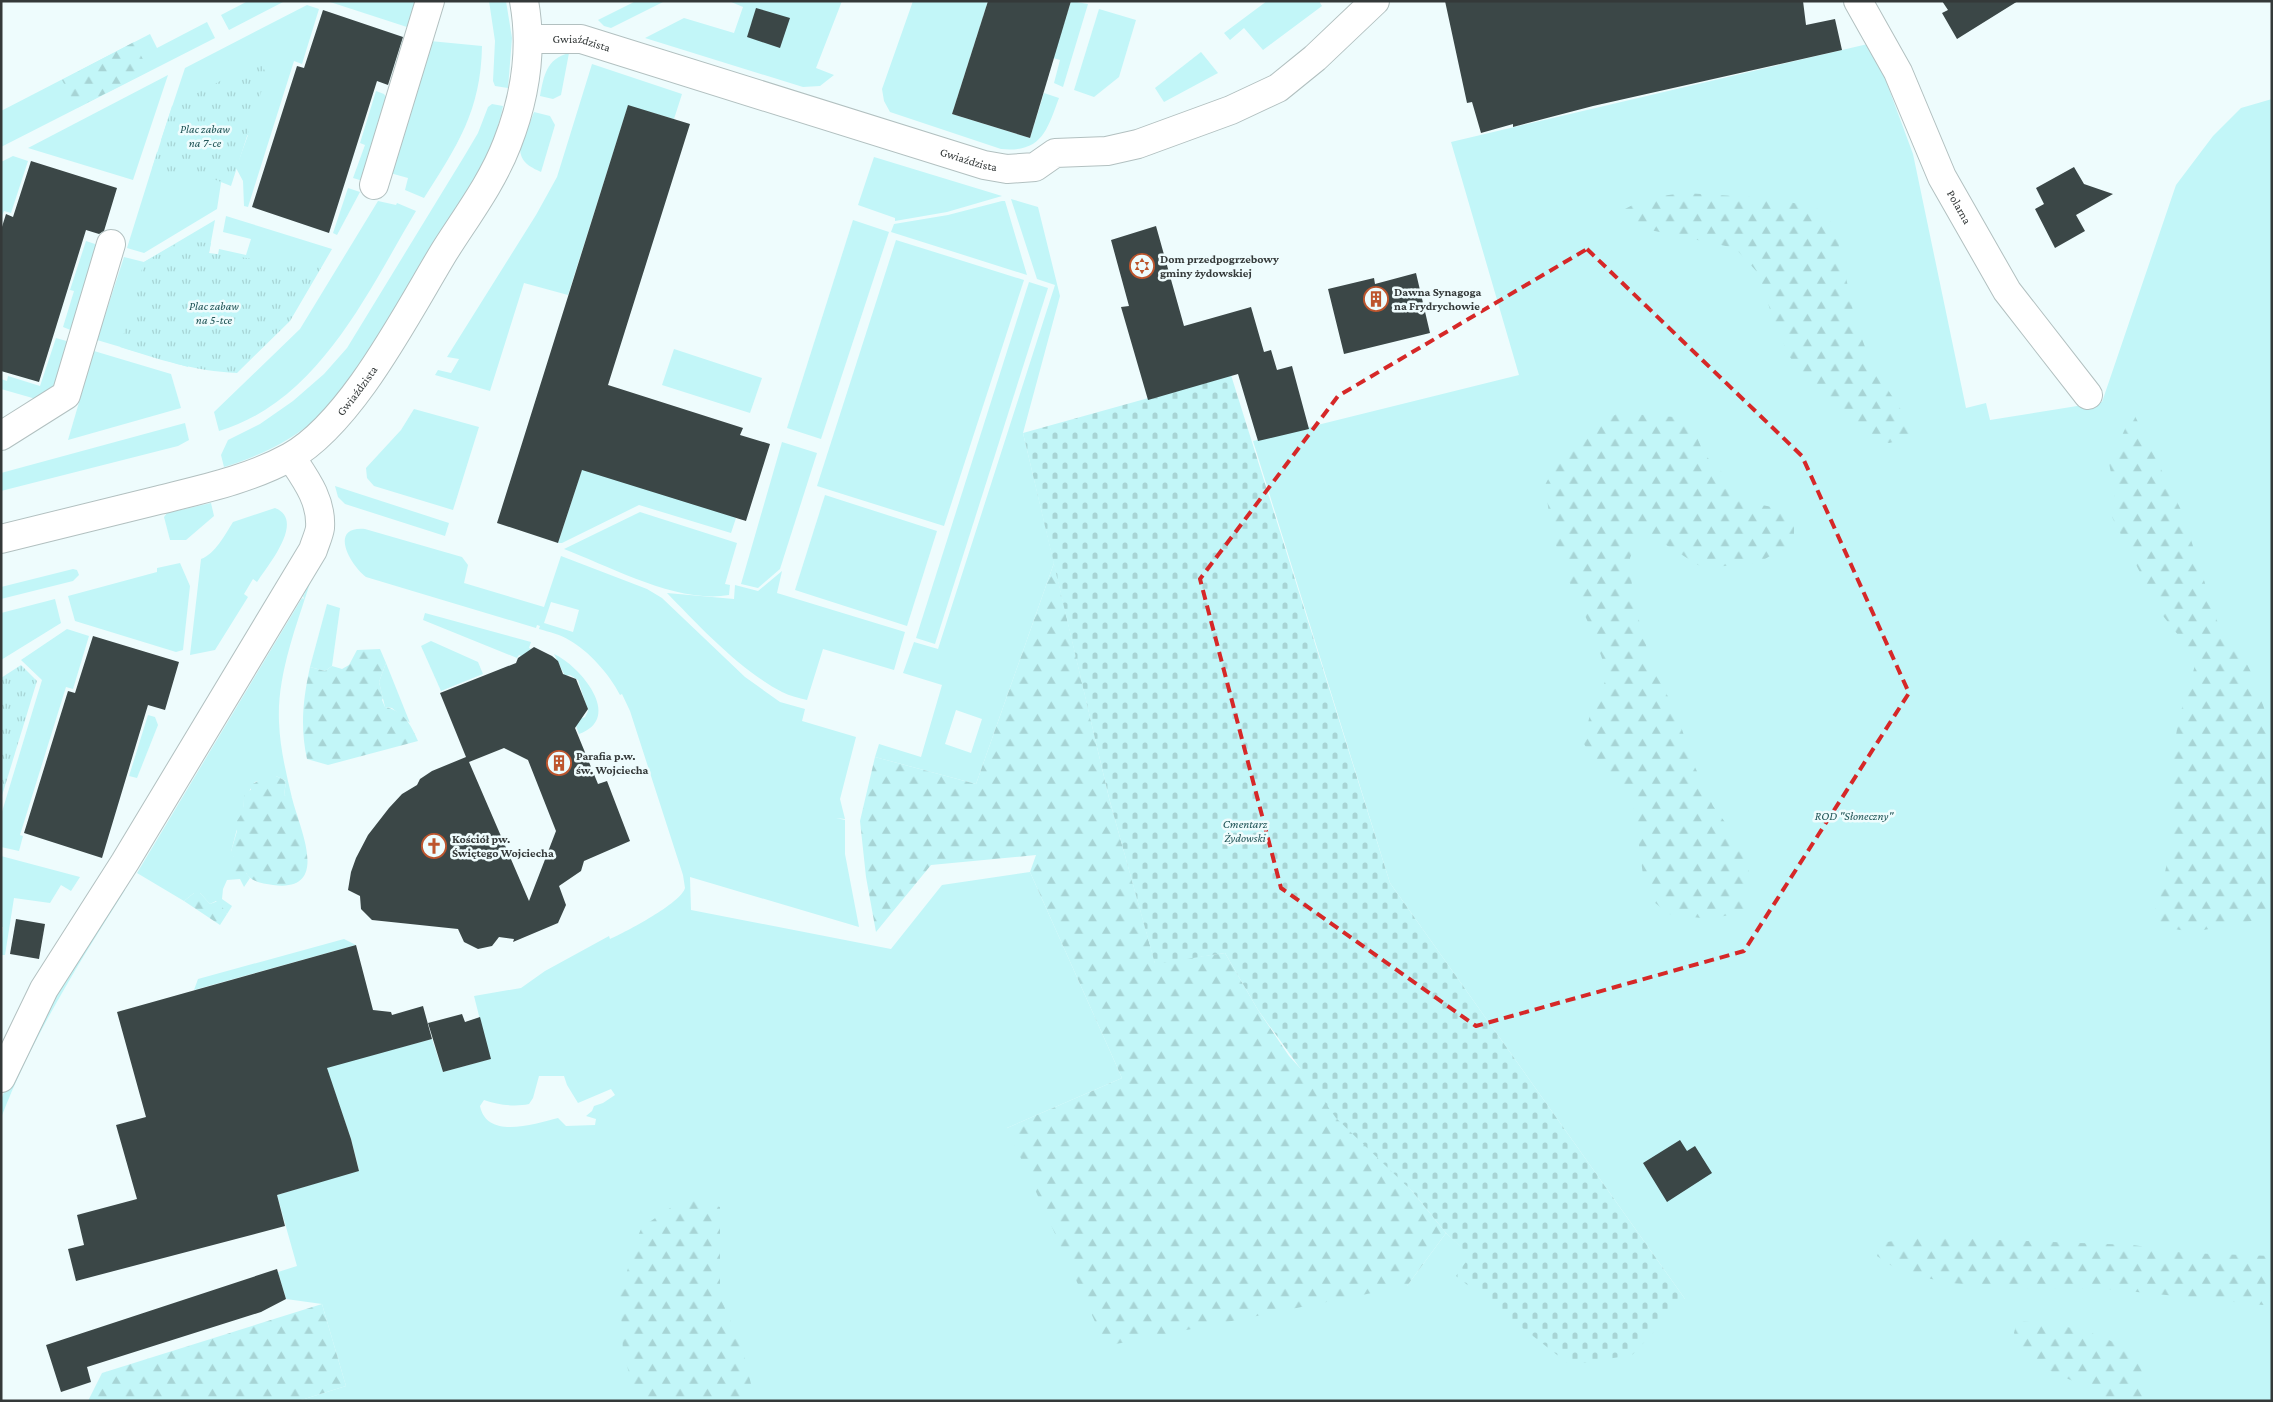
<svg xmlns="http://www.w3.org/2000/svg" width="2273" height="1402" font-family="'Crimson Pro',serif">
<defs>
<pattern id="forest-firs" width="22" height="20" patternUnits="userSpaceOnUse" patternTransform="scale(1.25)"><rect width="22" height="20" fill="#c2f6f8"/><path d="M5 1l3.5 6h-7zM16 11l3.5 6h-7z" fill="#a7d4d5"/></pattern>
<pattern id="cemetery-stones" width="16" height="16" patternUnits="userSpaceOnUse" patternTransform="scale(1.25)"><rect width="16" height="16" fill="#c2f6f8"/><path d="M2 7V4a2 2 0 0 1 4 0v3zM10 15v-3a2 2 0 0 1 4 0v3z" fill="#a7d4d5"/></pattern>
<pattern id="park-tufts" width="24" height="20" patternUnits="userSpaceOnUse" patternTransform="scale(1.25)"><rect width="24" height="20" fill="#c2f6f8"/><path d="M3 7l-1-3M5 7V3M7 7l1-3M15 17l-1-3M17 17v-4M19 17l1-3" fill="none" stroke="#a7d4d5"/></pattern>
</defs>
<rect width="100%" height="100%" fill="#eefcfd"/>
<!-- green -->
<g fill="#c2f6f8" fill-rule="evenodd">
<polygon points="248,1 285,1 229,30 221,15"/>
<polygon points="327,1 418,1 410,28"/>
<polygon points="489,1 506,1 512,38 508,88 495,86 493,81 495,41"/>
<polygon points="636,1 665,1 611,28 604,26 598,20"/>
<polygon points="729,1 842,1 816,68 834,75 820,86 803,87 645,38 684,18 734,33 743,7"/>
<path d="M 913,1 L 988,1 L 952,114 L 1030,138 L 1044,93 L 1059,98 C 1047,130 1042,153 1001,149 L 890,112 L 884,101 L 882,89 Z"/>
<polygon points="1071,1 1088,4 1063,87 1054,83 1060,60 1053,58"/>
<polygon points="1267,1 1319,1 1322,6 1263,50 1244,28 1230,40 1224,33"/>
<polygon points="307,5 319,9 302,64 294,61 248,207 244,206 243,181 236,168 248,135 236,140 221,183 217,209 144,253 127,248 157,152 164,153 168,142 161,140 185,68"/>
<polygon points="1099,9 1136,20 1119,77 1094,97 1074,90"/>
<polygon points="207,22 215,38 1,147 1,111 150,34 157,48"/>
<path d="M 430,41 L 482,46 C 481,111 457,146 424,198 L 405,190 L 408,178 L 390,173 Z"/>
<path d="M 1872,43 L 1913,154 L 1966,408 L 1986,403 L 1990,420 L 2102,402 L 2176,185 L 2213,136 L 2241,108 L 2272,99 L 2272,1401 L 298,1401 L 346,1386 L 322,1304 L 286,1299 L 278,1272 L 297,1266 L 277,1195 L 359,1170 L 351,1139 L 326,1067 L 432,1039 L 443,1072 L 490,1059 L 474,996 L 521,988 L 545,971 L 609,936 L 610,939 C 626,932 681,903 685,888 L 683,875 L 630,711 L 622,694 L 620,695 C 610,675 589,651 569,640 C 560,634 549,632 539,629 L 540,626 L 537,625 L 536,628 L 366,577 C 350,565 328,526 365,529 L 462,557 L 468,565 L 464,583 L 544,607 L 561,556 L 647,589 L 662,598 L 745,677 L 780,702 L 805,709 L 802,721 L 856,737 L 840,799 L 845,819 L 836,818 L 845,820 L 845,854 L 859,927 L 690,877 L 691,910 L 891,949 L 942,885 L 1030,872 L 1122,1078 L 1007,1128 L 1407,1286 L 1446,1233 L 1471,1256 L 1457,1276 L 1685,1299 L 1390,883 L 1253,441 L 1519,375 L 1451,142 ZM 551,602 L 579,610 L 573,632 L 544,623 ZM 539,1076 L 564,1076 L 567,1085 L 578,1103 L 611,1089 L 615,1095 L 603,1103 L 594,1106 L 592,1111 L 586,1116 L 596,1119 L 595,1125 L 566,1126 L 558,1118 C 534,1124 487,1140 480,1106 L 484,1100 C 498,1105 515,1107 529,1104 L 533,1098 Z"/>
<polygon points="1201,52 1218,73 1164,102 1155,88"/>
<path d="M 569,53 L 561,95 L 553,99 L 540,96 C 544,76 546,59 569,53 Z"/>
<polygon points="592,64 682,94 674,119 628,106 568,295 524,283 490,391 435,375 438,370 451,373 459,359 447,357 536,215 557,177"/>
<polygon points="168,75 133,180 28,148"/>
<polygon points="376,91 384,94 388,100 363,181 353,178 365,145 360,143"/>
<path d="M 492,104 L 503,106 C 498,133 487,155 475,179 C 450,220 425,262 400,303 C 376,342 353,383 320,415 C 293,441 259,456 224,467 L 221,455 L 228,440 L 260,424 L 293,401 L 324,374 L 347,348 L 465,155 L 478,133 L 488,107 Z"/>
<path d="M 534,112 L 550,116 L 555,125 L 541,172 C 530,167 520,162 520,148 Z"/>
<polygon points="13,156 28,161 11,213 4,211 1,219 1,162"/>
<polygon points="874,157 1002,196 947,212 895,221 895,218 858,205"/>
<polygon points="348,188 360,192 337,235 333,233"/>
<path d="M 1011,199 L 1038,207 L 1060,296 L 1023,433 L 1054,563 L 976,784 L 875,757 L 879,744 L 921,757 L 942,685 L 903,673 L 914,642 L 938,649 L 1055,285 L 1037,279 ZM 956,710 L 982,719 L 971,753 L 945,744 Z"/>
<path d="M 378,201 L 396,205 L 397,203 L 416,211 C 367,293 319,401 219,431 L 214,412 L 300,329 Z"/>
<polygon points="1002,201 1005,201 1027,275 891,232 894,224 948,215"/>
<polygon points="226,216 332,249 321,268 207,313 219,249 246,255 251,239 223,232"/>
<polygon points="215,220 188,367 97,340 124,257 144,262"/>
<polygon points="853,220 889,232 821,439 787,428"/>
<polygon points="896,240 1024,280 944,526 817,486"/>
<polygon points="86,241 95,244 98,250 73,331 63,327 74,291 70,290"/>
<polygon points="1029,282 1048,288 935,644 916,638"/>
<polygon points="56,338 70,342 53,394 43,401 1,389 1,379 7,381 8,376 40,386"/>
<polygon points="674,349 762,378 750,413 662,385"/>
<polygon points="94,351 171,374 181,408 68,440"/>
<polygon points="414,409 479,427 453,510 374,486 367,478 366,468 401,430"/>
<polygon points="185,423 189,440 178,446 1,491 1,473"/>
<polygon points="782,442 817,453 780,569 758,588 741,584"/>
<polygon points="587,454 736,518 731,533 639,505 562,543 558,543"/>
<polygon points="335,486 449,523 445,536 345,504 338,497"/>
<polygon points="825,495 937,531 907,626 795,590"/>
<polygon points="211,503 214,516 186,540 170,540 164,517 167,513"/>
<path d="M 275,508 C 306,520 268,565 257,582 L 253,579 L 244,594 L 248,597 L 215,650 L 190,655 L 201,559 C 215,554 225,535 233,522 Z"/>
<path d="M 640,512 L 737,543 L 725,584 L 730,585 L 729,595 C 678,604 611,567 564,549 Z"/>
<polygon points="180,563 190,586 183,650 176,652 75,621 68,596 157,572 157,568"/>
<polygon points="73,569 77,570 79,575 73,581 1,599 1,587"/>
<path d="M 782,571 L 777,593 L 905,632 L 894,670 L 823,649 L 807,700 C 799,698 790,696 782,692 C 741,671 699,626 667,593 L 734,599 L 735,585 L 758,591 Z"/>
<path d="M 307,582 L 310,583 C 296,627 277,675 279,722 C 280,748 286,773 292,798 L 288,795 L 284,796 L 286,781 L 276,776 L 255,782 L 244,799 L 243,813 L 240,817 L 231,852 L 234,857 L 235,872 L 246,873 L 250,878 L 244,887 L 240,879 L 227,880 L 223,889 L 222,899 L 232,906 L 227,914 L 216,901 L 210,904 L 200,893 L 194,893 L 184,901 L 137,873 L 302,598 L 304,599 L 303,596 L 305,593 L 303,592 L 137,869 L 132,867 Z"/>
<polygon points="55,599 61,623 1,660 1,613"/>
<polygon points="327,604 340,608 332,666 325,671 310,667"/>
<polygon points="425,613 531,642 529,648 531,649 525,658 519,655 517,658 423,620"/>
<polygon points="67,629 89,636 73,689 66,687 20,835 23,836 19,851 1,847 1,815 42,680 21,660"/>
<polygon points="431,641 478,662 483,674 441,691 421,646"/>
<path d="M 554,654 C 579,665 625,718 579,734 L 574,721 L 585,717 L 588,711 L 578,680 L 570,675 L 565,676 Z"/>
<polygon points="386,663 410,723 392,708 385,707 379,682"/>
<polygon points="148,715 155,717 158,725 137,778 129,776"/>
<polygon points="1,856 80,877 71,891 61,885 50,903 14,898 5,955 1,955 3,927 1,927"/>
<path d="M 119,887 L 125,890 C 79,963 32,1037 1,1118 L 1,1100 L 6,1087 L 56,989 Z"/>
<polygon points="344,939 356,945 194,990 198,979"/>
</g>
<!-- forest -->
<g fill="url(#forest-firs)">
<polygon points="134,42 149,71 77,108 62,80"/>
<polygon points="1684,193 1768,198 1810,206 1825,212 1836,231 1856,324 1873,367 1918,436 1889,443 1874,438 1824,401 1789,356 1772,316 1759,274 1735,248 1622,224 1623,210 1646,198"/>
<polygon points="2133,412 2182,512 2221,633 2235,641 2253,676 2272,731 2272,909 2251,921 2193,932 2149,925 2160,898 2170,847 2171,774 2178,721 2197,659 2160,612 2112,517 2115,493 2109,463"/>
<polygon points="1618,413 1689,418 1704,454 1752,503 1777,508 1794,523 1794,542 1758,563 1703,568 1663,543 1639,537 1630,558 1632,587 1640,625 1653,668 1676,712 1694,765 1713,806 1736,837 1749,872 1745,912 1709,919 1669,914 1654,902 1645,889 1633,803 1601,774 1583,742 1590,715 1608,675 1593,633 1568,579 1552,534 1545,485 1568,443"/>
<polygon points="1054,563 1109,798 1155,963 1225,953 1258,1010 1289,1056 1412,1191 1446,1233 1407,1286 1106,1346 1007,1128 1122,1078 1030,872 1036,855 931,865 876,932 866,877 860,821 875,757 976,784"/>
<path d="M 380,649 L 386,663 L 379,682 L 383,698 L 382,700 L 385,707 C 404,711 411,725 418,741 L 328,765 L 307,759 C 300,727 303,699 310,667 L 325,671 L 332,666 L 342,669 L 349,665 L 357,650 Z"/>
<path d="M 267,776 L 276,776 L 286,781 L 284,796 L 288,794 L 292,798 C 299,827 332,893 273,885 C 264,884 251,882 246,873 L 238,875 L 234,872 L 234,857 L 230,855 L 237,831 L 235,827 L 238,824 L 237,821 C 248,806 240,803 246,791 L 251,790 L 251,785 Z"/>
<polygon points="194,893 200,893 210,904 218,901 227,914 220,925 184,901"/>
<polygon points="685,1198 720,1207 720,1297 742,1346 755,1401 637,1401 623,1352 620,1295 637,1238 642,1227"/>
<polygon points="1915,1237 2133,1245 2186,1253 2272,1256 2272,1304 2263,1305 2108,1289 2030,1289 1949,1283 1901,1272 1877,1256 1882,1243"/>
<polygon points="322,1304 346,1386 298,1401 88,1401 102,1373"/>
<path d="M 2017,1321 C 2053,1323 2116,1331 2139,1363 C 2143,1369 2145,1392 2147,1401 L 2088,1401 L 2091,1389 L 2025,1360 L 2014,1333 Z"/>
</g>
<!-- cemetery -->
<polygon fill="url(#cemetery-stones)" points="1231,375 1390,883 1685,1299 1632,1355 1570,1365 1456,1276 1470,1256 1446,1233 1412,1191 1336,1118 1258,1010 1225,953 1155,964 1109,798 1023,433"/>
<!-- park -->
<g fill="url(#park-tufts)">
<polygon points="259,61 267,74 231,186 216,180 192,176 175,179 152,169 172,106"/>
<path d="M 181,241 L 211,243 L 209,253 L 321,268 L 290,321 L 237,373 C 194,371 161,360 120,347 L 144,262 Z"/>
<polygon points="21,665 37,681 1,799 1,678"/>
</g>
<!-- building -->
<g fill="#3b4747" fill-rule="evenodd">
<polygon points="988,1 1071,1 1030,138 952,114"/>
<polygon points="1445,1 1803,1 1806,25 1835,19 1842,50 1593,106 1513,127 1513,124 1481,133 1472,102 1467,103"/>
<polygon points="1942,1 2018,1 1957,39 1942,13 1948,10"/>
<polygon points="756,8 790,18 780,48 747,37"/>
<polygon points="323,10 403,37 388,85 377,81 329,233 252,207 297,66 304,68"/>
<polygon points="628,105 690,124 608,385 743,428 740,435 770,444 746,521 582,470 558,543 497,523"/>
<polygon points="31,161 117,188 104,231 99,234 86,230 39,382 1,371 1,230 6,214 13,217"/>
<polygon points="2074,167 2084,184 2113,194 2076,215 2085,231 2055,248 2035,209 2044,204 2036,188"/>
<polygon points="1156,226 1184,326 1251,307 1264,352 1271,350 1277,370 1292,366 1309,429 1258,441 1238,374 1148,400 1121,307 1129,306 1111,240"/>
<polygon points="1416,273 1430,333 1344,354 1328,289 1374,278 1375,284"/>
<polygon points="93,636 179,662 165,710 148,705 102,858 24,833 68,691 75,693"/>
<path d="M 534,647 L 552,656 L 558,661 L 563,674 L 576,679 L 588,709 L 575,728 L 598,784 L 607,781 L 630,841 L 584,861 L 581,871 L 559,886 L 566,905 L 558,923 L 513,942 L 514,939 L 499,937 L 492,946 L 478,949 L 464,942 L 458,929 L 372,920 L 361,909 L 360,896 L 348,890 L 351,872 L 356,858 L 368,835 L 389,808 L 402,794 L 417,785 L 420,779 L 432,771 L 466,757 L 440,693 L 516,663 L 518,658 ZM 504,748 L 528,760 L 556,831 L 529,901 L 469,762 Z"/>
<polygon points="16,919 45,924 39,959 10,954"/>
<polygon points="356,945 373,1010 391,1012 392,1015 423,1006 432,1039 327,1068 351,1139 359,1171 277,1195 285,1226 76,1281 68,1249 84,1245 77,1215 137,1199 116,1125 146,1117 117,1012"/>
<polygon points="462,1014 465,1022 480,1017 491,1059 443,1072 428,1023"/>
<polygon points="1680,1140 1687,1151 1695,1146 1712,1173 1667,1202 1643,1163"/>
<polygon points="277,1269 286,1299 261,1312 87,1367 91,1382 61,1392 46,1345"/>
</g>
<g fill="none" stroke-linecap="round" stroke-linejoin="round">
<defs>
<g id="minor">
<path id="s1" d="M 1858,1 L 1898,72 L 1942,177 L 2007,291 L 2088,395"/>
<path id="s2" d="M 528,39 L 581,39 L 984,165 L 1007,169 L 1035,167 L 1055,153 L 1107,151 L 1138,144 L 1231,110 L 1278,88 L 1315,58 L 1375,1"/>
<polyline points="374,185 430,1"/>
<polyline points="1,436 66,395 111,244"/>
<path id="s3" d="M 1,539 C 54,526 107,513 159,500 C 203,489 250,479 290,457 C 352,422 407,313 444,252 C 466,217 492,183 507,144 C 525,98 533,50 524,1"/>
<path d="M 1,1078 L 44,989 L 125,862 L 313,550 C 315,543 319,535 320,528 C 322,500 305,478 291,457"/>
</g>
</defs>
<!-- minor casing -->
<use href="#minor" stroke="#b2c0c0" stroke-width="30"/>
<!-- minor -->
<use href="#minor" stroke="#fff" stroke-width="28"/>
</g>
<!-- marked area -->
<path fill="none" stroke="#d62828" stroke-width="4" stroke-dasharray="10 6" stroke-linejoin="round" d="M 1587,249 L 1802,456 L 1909,693 L 1744,951 L 1476,1026 L 1281,888 L 1200,579 L 1338,396 Z"/>
<!-- icons -->
<defs>
<symbol id="synagogue-ring" viewBox="-11 -11 22 22"><circle r="9.5" fill="#eefcfd" stroke="#bd552d" stroke-width="1.5"/><path d="M0-6.5L5.6 3.2H-5.6ZM0 6.5L5.6-3.2H-5.6Z" fill="#bd552d"/></symbol>
<symbol id="building-ring" viewBox="-11 -11 22 22"><circle r="9.5" fill="#eefcfd" stroke="#bd552d" stroke-width="1.5"/><path d="M-4-6H4V6H1V3H-1V6H-4ZM-2.5-4.3h1.7v1.8h-1.7ZM.8-4.3h1.7v1.8H.8ZM-2.5-1h1.7V.8h-1.7ZM.8-1h1.7V.8H.8Z" fill="#bd552d"/></symbol>
<symbol id="church-ring" viewBox="-11 -11 22 22"><circle r="9.5" fill="#eefcfd" stroke="#bd552d" stroke-width="1.5"/><path d="M-1.2-6h2.4v3.5h3.3v2.4h-3.3V6h-2.4V-.1h-3.3v-2.4h3.3Z" fill="#bd552d"/></symbol>
</defs>
<g fill-rule="evenodd">
<use href="#synagogue-ring" x="1128" y="252" width="28" height="28"/>
<use href="#building-ring" x="1362" y="285" width="28" height="28"/>
<use href="#building-ring" x="545" y="749" width="28" height="28"/>
<use href="#church-ring" x="420" y="832" width="28" height="28"/>
</g>
<g text-anchor="middle" stroke-width="5" stroke-linejoin="round" paint-order="stroke">
<!-- street labels -->
<g font-size="12" fill="#343939" stroke="#eefcfd">
<text dy="4" stroke="none"><textPath href="#s2" startOffset="54">Gwiaździsta</textPath></text>
<text dy="4" stroke="none"><textPath href="#s2" startOffset="459">Gwiaździsta</textPath></text>
<text dy="4" stroke="none"><textPath href="#s1" startOffset="230">Polarna</textPath></text>
<text dy="4" stroke="none"><textPath href="#s3" startOffset="396">Gwiaździsta</textPath></text>
</g>
<!-- park labels -->
<g font-size="12" font-style="italic" fill="#215557" stroke="#eefcfd">
<text x="205" y="133">Plac zabaw<tspan x="205" dy="14">na 7-ce</tspan></text>
<text x="214" y="310">Plac zabaw<tspan x="214" dy="14">na 5-tce</tspan></text>
<text x="1854" y="820">ROD "Słoneczny"</text>
<text x="1245" y="828">Cmentarz<tspan x="1245" dy="14">Żydowski</tspan></text>
</g>
<!-- poi labels -->
<g font-size="12" font-weight="bold" fill="#343939" stroke="#eefcfd" text-anchor="start">
<text x="1160" y="263">Dom przedpogrzebowy<tspan x="1160" dy="14">gminy żydowskiej</tspan></text>
<text x="1394" y="296">Dawna Synagoga<tspan x="1394" dy="14">na Frydrychowie</tspan></text>
<text x="576" y="760">Parafia p.w.<tspan x="576" dy="14">św. Wojciecha</tspan></text>
<text x="452" y="843">Kościół pw.<tspan x="452" dy="14">Świętego Wojciecha</tspan></text>
</g>
</g>
<!-- border -->
<rect width="2273" height="1402" fill="none" stroke="#343939" stroke-width="5"/>
</svg>
